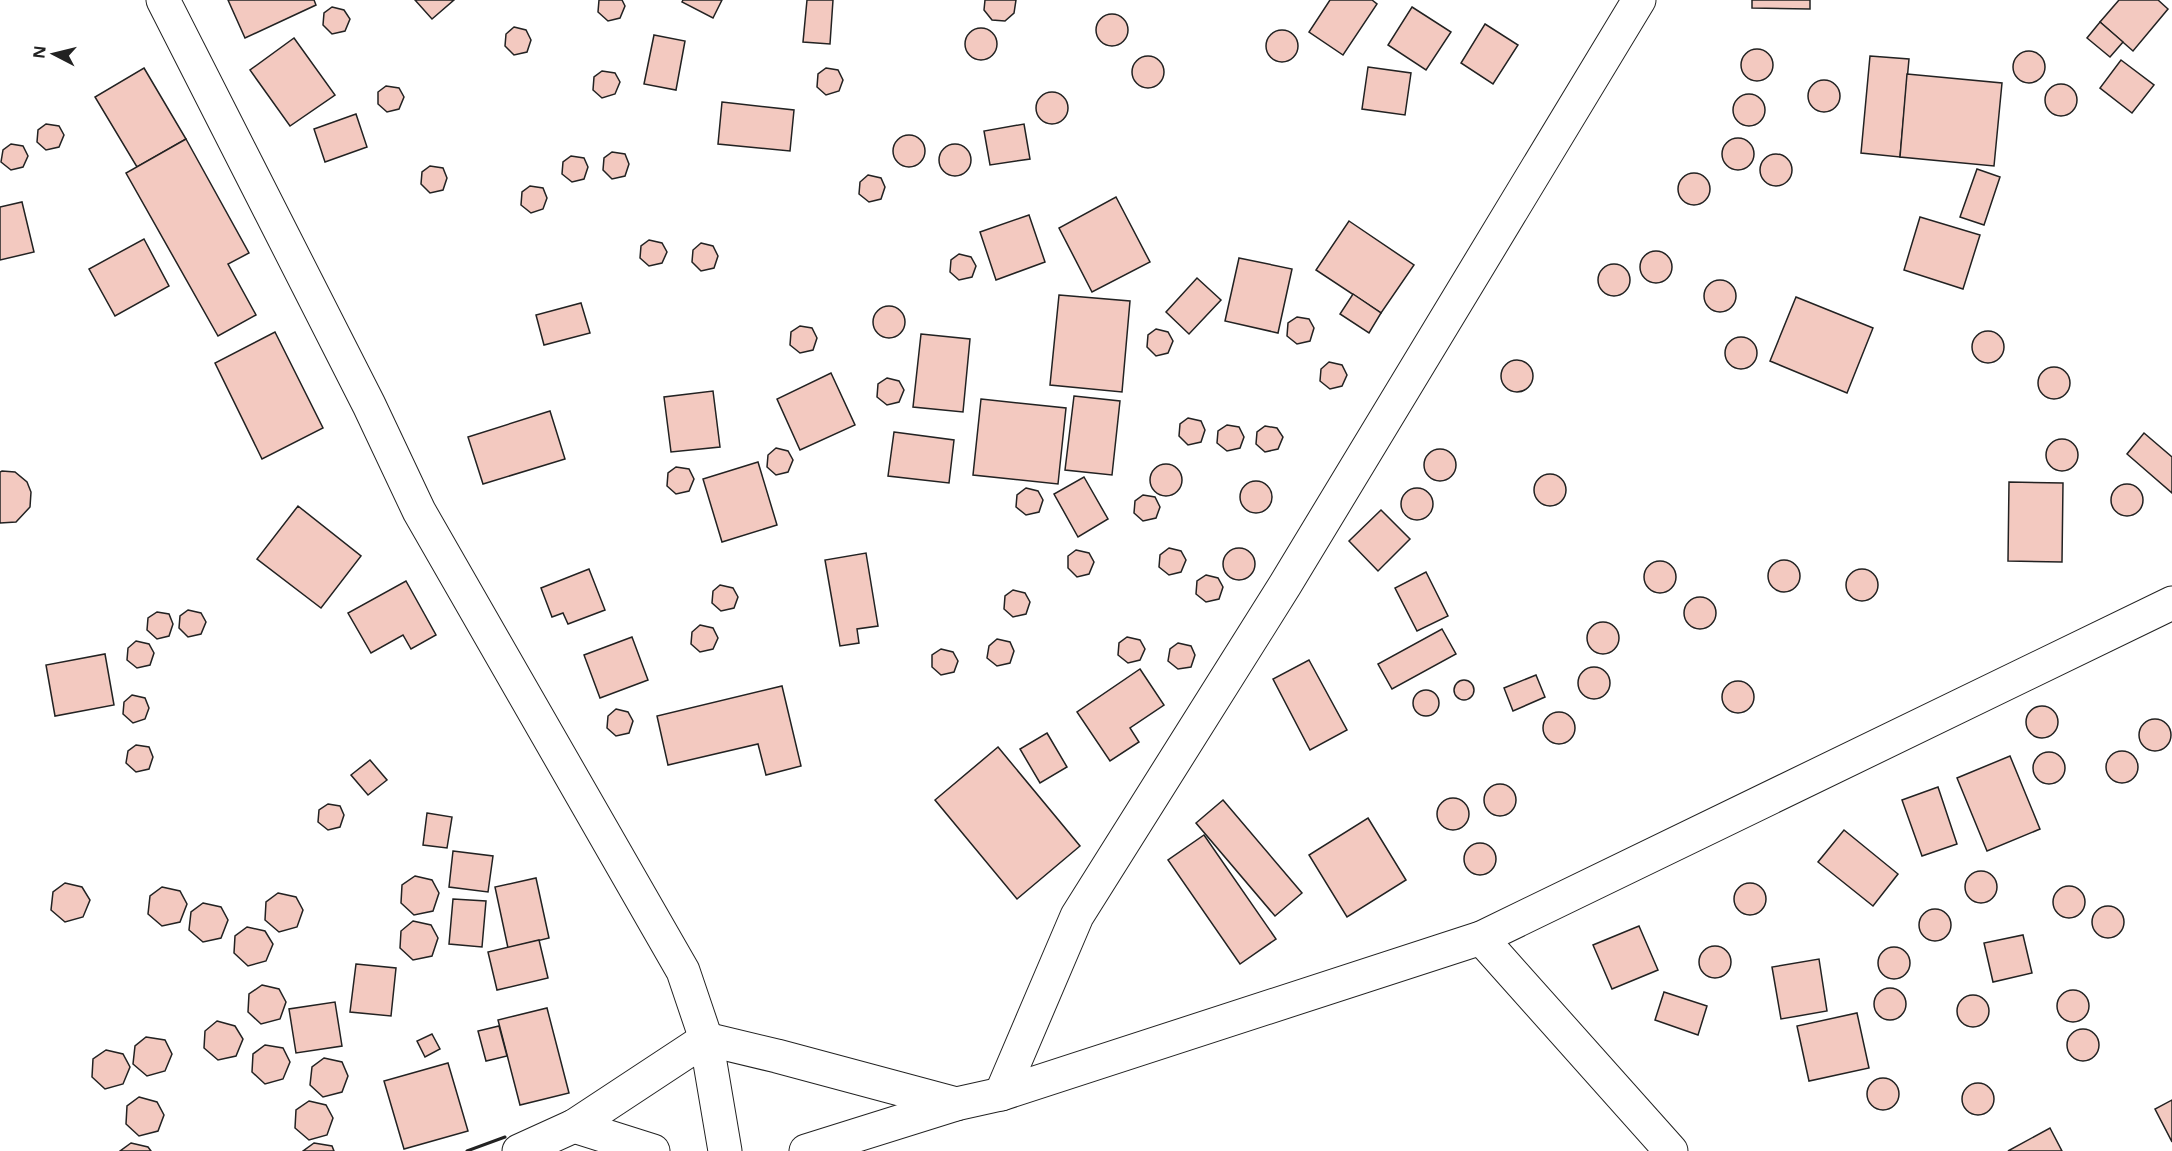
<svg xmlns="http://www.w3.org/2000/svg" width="2172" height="1151" font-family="'Noto Sans',sans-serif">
<rect width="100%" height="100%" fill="#fff"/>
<!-- building -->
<g fill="#f3c9c0" stroke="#222" stroke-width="1.5">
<polygon points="228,0 314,0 316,5 245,38"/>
<polygon points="415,0 454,0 432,19"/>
<polygon points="599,0 622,0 625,6 620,18 608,21 598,12"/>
<polygon points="683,0 722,0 713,18 682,2"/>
<polygon points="807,0 833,0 830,44 803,42"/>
<polygon points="985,0 1016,0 1014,13 1005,21 992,20 984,10"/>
<polygon points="1330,0 1372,0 1377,4 1343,55 1309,32"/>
<polygon points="1752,0 1810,0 1810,9 1752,8"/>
<polygon points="2119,0 2158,0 2168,9 2133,51 2100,22"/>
<polygon points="332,7 344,10 350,19 345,31 332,34 323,25 324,13"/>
<polygon points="1412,7 1451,32 1426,70 1388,45"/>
<circle cx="1112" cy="30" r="16"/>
<polygon points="2100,22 2123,42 2110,57 2087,38"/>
<polygon points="1485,24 1518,45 1493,84 1461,63"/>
<polygon points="514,27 526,30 531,40 527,52 514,55 505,46 506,34"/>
<circle cx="981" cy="44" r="16"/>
<circle cx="1282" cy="46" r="16"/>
<polygon points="654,35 685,41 676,90 644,84"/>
<polygon points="294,38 335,95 290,126 250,70"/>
<circle cx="1757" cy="65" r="16"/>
<circle cx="2029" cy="67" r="16"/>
<circle cx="1148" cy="72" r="16"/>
<polygon points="1870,56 1909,59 1900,157 1861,153"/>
<polygon points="2121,60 2154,85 2132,113 2100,88"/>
<polygon points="1368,67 1411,73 1405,115 1362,109"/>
<polygon points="144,68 186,139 137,167 95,97"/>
<polygon points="826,68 838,70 843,80 839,91 826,95 817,87 818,74"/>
<polygon points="602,71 615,73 620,82 615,94 602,98 593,90 594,77"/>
<polygon points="1907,74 2002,83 1994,166 1900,157"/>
<circle cx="1824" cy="96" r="16"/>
<circle cx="2061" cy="100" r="16"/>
<polygon points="386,86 399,88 404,97 399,109 387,112 378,104 378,92"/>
<circle cx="1052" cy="108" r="16"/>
<circle cx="1749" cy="110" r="16"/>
<polygon points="722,102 794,110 790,151 718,144"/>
<polygon points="356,114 367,147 325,162 314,129"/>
<polygon points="46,124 59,126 64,135 59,147 46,150 37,142 38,130"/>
<polygon points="1024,124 1030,159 990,165 984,131"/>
<circle cx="909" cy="151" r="16"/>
<circle cx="1738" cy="154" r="16"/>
<polygon points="186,139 249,253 228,264 256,315 218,336 126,173"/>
<circle cx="955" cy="160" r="16"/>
<polygon points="11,144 23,146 28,156 23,167 11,170 1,162 3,150"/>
<polygon points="612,152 625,154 629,164 625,176 612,179 603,170 604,158"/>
<circle cx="1776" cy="170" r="16"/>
<polygon points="571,156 584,158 588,167 584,179 572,182 562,174 563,162"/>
<polygon points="430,166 443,168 447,178 443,190 430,193 421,184 422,172"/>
<polygon points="1977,169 2000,177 1984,225 1960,217"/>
<circle cx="1694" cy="189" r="16"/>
<polygon points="868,175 881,178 885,187 881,199 869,202 859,194 860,182"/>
<polygon points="530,186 543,188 547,198 543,209 531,213 521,205 522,192"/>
<polygon points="1116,197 1150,262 1092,292 1059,228"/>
<polygon points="22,202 34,252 0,260 0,207"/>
<polygon points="1029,215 1045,262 996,280 980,232"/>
<polygon points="1920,217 1980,235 1963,289 1904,270"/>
<polygon points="1349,221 1414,265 1381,313 1316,270"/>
<polygon points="144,239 169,286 115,316 89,269"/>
<polygon points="649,240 662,243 667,252 662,263 649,266 640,258 641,246"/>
<polygon points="701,243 713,246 718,256 714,268 701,271 692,262 693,250"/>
<circle cx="1656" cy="267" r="16"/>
<polygon points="959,254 971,257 976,266 972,277 959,280 950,272 951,260"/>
<polygon points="1239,258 1292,269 1278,333 1225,321"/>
<circle cx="1614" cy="280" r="16"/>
<polygon points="1197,278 1221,300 1189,334 1166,312"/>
<circle cx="1720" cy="296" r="16"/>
<polygon points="1353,294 1381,313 1369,333 1340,314"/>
<polygon points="1059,295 1130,301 1122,392 1050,385"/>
<polygon points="1796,297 1873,328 1847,393 1770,361"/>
<polygon points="581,303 590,333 544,345 536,315"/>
<circle cx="889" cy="322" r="16"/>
<polygon points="1297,317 1309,319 1314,328 1310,341 1297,344 1287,336 1288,323"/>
<polygon points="800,326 812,328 817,338 813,350 800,353 790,345 791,332"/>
<polygon points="1156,329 1168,332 1173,341 1168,353 1156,356 1147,347 1148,335"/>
<circle cx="1988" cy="347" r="16"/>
<polygon points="275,332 323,428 262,459 215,363"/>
<polygon points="921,334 970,339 963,412 913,407"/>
<circle cx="1741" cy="353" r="16"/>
<circle cx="1517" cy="376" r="16"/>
<polygon points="1329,362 1342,365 1347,375 1342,386 1330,389 1320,381 1321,369"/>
<circle cx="2054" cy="383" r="16"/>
<polygon points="831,373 855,425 800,450 777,399"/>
<polygon points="887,378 899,381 904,390 899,402 887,405 877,397 878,384"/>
<polygon points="713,391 720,447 671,452 664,397"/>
<polygon points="1074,396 1120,401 1112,475 1065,470"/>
<polygon points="981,399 1066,408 1058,484 973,475"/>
<polygon points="550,411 565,459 483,484 468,437"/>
<polygon points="1188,418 1201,421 1205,430 1201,442 1188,445 1179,436 1180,424"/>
<polygon points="1227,425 1239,427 1244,437 1240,448 1227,451 1217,443 1218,431"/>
<polygon points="1265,426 1277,428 1283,437 1278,449 1265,452 1256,444 1257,432"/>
<polygon points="894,432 954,440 949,483 888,476"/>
<polygon points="2144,433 2172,457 2172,493 2127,454"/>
<circle cx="2062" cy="455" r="16"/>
<polygon points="776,448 788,451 793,460 788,472 776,475 767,467 768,455"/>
<circle cx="1440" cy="465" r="16"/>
<polygon points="758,462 777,525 722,542 703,479"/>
<circle cx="1166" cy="480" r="16"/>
<polygon points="676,467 689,469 694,479 689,491 676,494 667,486 668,473"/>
<polygon points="2,471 15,472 27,482 31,492 30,507 16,522 0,523 0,472"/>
<circle cx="1550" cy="490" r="16"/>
<polygon points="1084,477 1108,519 1078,537 1054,494"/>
<circle cx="1256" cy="497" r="16"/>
<polygon points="2009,482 2063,483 2062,562 2008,561"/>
<circle cx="2127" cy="500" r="16"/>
<polygon points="1026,488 1038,491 1043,500 1039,512 1026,515 1016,507 1017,495"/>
<circle cx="1417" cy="504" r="16"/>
<polygon points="1143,495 1155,497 1160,507 1156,518 1143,521 1134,513 1135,501"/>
<polygon points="298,506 361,556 321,608 257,559"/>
<polygon points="1381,510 1410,539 1378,571 1349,541"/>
<circle cx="1239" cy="564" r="16"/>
<polygon points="1169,548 1181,551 1186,560 1181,572 1169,575 1159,567 1160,555"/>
<polygon points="1076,550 1089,553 1094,562 1089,574 1077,577 1068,568 1068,556"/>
<polygon points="866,553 878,626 857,629 859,643 840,646 825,560"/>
<circle cx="1784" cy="576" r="16"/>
<circle cx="1660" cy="577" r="16"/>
<polygon points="589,569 605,610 568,624 563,613 552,617 541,588"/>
<circle cx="1862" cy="585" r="16"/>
<polygon points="1426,572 1448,616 1417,631 1395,588"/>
<polygon points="1206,575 1218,578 1223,587 1219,599 1206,602 1196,594 1197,581"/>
<polygon points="406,581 436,635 411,649 403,635 371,653 348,613"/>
<polygon points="720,585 733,588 738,597 734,608 721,611 712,603 713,591"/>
<polygon points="1013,590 1025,593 1030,602 1026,614 1013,617 1004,609 1005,596"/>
<circle cx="1700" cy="613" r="16"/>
<polygon points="188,610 201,613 206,622 201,634 188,637 179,628 180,616"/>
<polygon points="157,612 169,614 173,624 169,636 157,639 147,630 148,618"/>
<circle cx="1603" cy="638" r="16"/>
<polygon points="700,625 713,628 718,638 713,649 700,652 691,644 692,632"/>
<polygon points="1442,629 1456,654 1392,689 1378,664"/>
<polygon points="632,637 648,680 600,698 584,655"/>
<polygon points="1127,637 1140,640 1145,649 1140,660 1128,663 1118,655 1119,643"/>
<polygon points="997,639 1010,642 1014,651 1010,663 997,666 987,658 989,646"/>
<polygon points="136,641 149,644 154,653 150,665 137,668 127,660 128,648"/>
<polygon points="1178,643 1191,646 1195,655 1191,667 1178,669 1168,661 1170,649"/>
<polygon points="941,649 953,652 958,661 954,672 941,675 932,667 932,655"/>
<polygon points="105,654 114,705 55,716 46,665"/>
<polygon points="1309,660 1347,730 1310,750 1273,679"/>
<circle cx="1594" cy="683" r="16"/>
<polygon points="1140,669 1164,705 1130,728 1139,742 1110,761 1077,712"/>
<polygon points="1536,675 1545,697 1513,711 1504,688"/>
<circle cx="1464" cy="690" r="10"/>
<circle cx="1738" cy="697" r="16"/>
<polygon points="782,686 801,766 766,775 758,744 668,765 657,716"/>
<circle cx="1426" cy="703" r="13"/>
<polygon points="132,695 145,698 149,708 145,719 133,723 123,714 124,702"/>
<circle cx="2042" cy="722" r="16"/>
<polygon points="616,709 628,712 633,721 629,733 616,736 607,728 608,716"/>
<circle cx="1559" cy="728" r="16"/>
<circle cx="2155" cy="735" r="16"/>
<polygon points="1047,733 1067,767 1040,783 1020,749"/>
<polygon points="136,745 149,747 153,757 149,769 136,772 126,763 128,751"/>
<polygon points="998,747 1080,846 1017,899 935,800"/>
<circle cx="2122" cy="767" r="16"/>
<circle cx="2049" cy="768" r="16"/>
<polygon points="2010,756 2040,829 1987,851 1957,778"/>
<polygon points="370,760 387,780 368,795 351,775"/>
<circle cx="1500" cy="800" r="16"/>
<polygon points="1938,787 1957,844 1922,856 1902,800"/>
<circle cx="1453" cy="814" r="16"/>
<polygon points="1223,800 1302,893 1275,916 1196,823"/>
<polygon points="328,804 340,806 344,815 340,827 328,830 318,822 319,810"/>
<polygon points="427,813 452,817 447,848 423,845"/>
<polygon points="1368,818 1406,880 1347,917 1309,855"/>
<polygon points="1844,830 1898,874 1873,906 1818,862"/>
<polygon points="1204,835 1276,939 1240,964 1168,860"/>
<circle cx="1480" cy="859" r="16"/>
<polygon points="453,851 493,856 488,892 449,887"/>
<circle cx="1981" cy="887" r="16"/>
<polygon points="415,876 432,880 439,893 433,911 414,915 401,903 402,885"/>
<polygon points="536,878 549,938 508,948 495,887"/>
<circle cx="1750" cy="899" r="16"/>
<polygon points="65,883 82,887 90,900 83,917 65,922 51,910 53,892"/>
<circle cx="2069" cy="902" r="16"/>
<polygon points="162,887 180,891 187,904 180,922 162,926 148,914 150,896"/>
<polygon points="278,893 296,897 303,910 297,927 279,932 265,920 266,902"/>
<polygon points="453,899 486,901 482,947 449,944"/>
<polygon points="203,903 221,907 228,920 221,938 203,942 189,930 191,912"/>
<circle cx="2108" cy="922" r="16"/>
<circle cx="1935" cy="925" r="16"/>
<polygon points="413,921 431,925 438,938 432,956 413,960 400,948 401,931"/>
<polygon points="1639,926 1658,970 1612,989 1593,945"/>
<polygon points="247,927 265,931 273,944 266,961 248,966 234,953 235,936"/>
<polygon points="2023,935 2032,973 1993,982 1984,943"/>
<polygon points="539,940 548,978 497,990 488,952"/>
<circle cx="1715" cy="962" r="16"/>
<circle cx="1894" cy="963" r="16"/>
<polygon points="1819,959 1827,1011 1781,1019 1772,967"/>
<polygon points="356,964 396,968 391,1016 350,1012"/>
<polygon points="262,985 279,989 286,1002 280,1019 261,1024 248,1012 249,994"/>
<circle cx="1890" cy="1004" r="16"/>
<circle cx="2073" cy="1006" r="16"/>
<polygon points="1664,992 1707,1006 1698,1035 1655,1020"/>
<circle cx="1973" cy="1011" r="16"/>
<polygon points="335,1002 342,1046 296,1053 289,1009"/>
<polygon points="547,1008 569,1093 520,1105 498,1020"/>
<polygon points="1857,1013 1869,1068 1809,1081 1797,1026"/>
<polygon points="217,1021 235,1026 243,1039 236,1056 218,1060 204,1048 205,1031"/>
<polygon points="499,1026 507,1056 486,1061 478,1031"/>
<circle cx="2083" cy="1045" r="16"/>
<polygon points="432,1034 440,1049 425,1057 417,1041"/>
<polygon points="146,1037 165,1040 172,1054 165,1071 147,1076 133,1064 135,1046"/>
<polygon points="265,1045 283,1048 290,1062 283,1079 265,1084 252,1072 253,1054"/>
<polygon points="106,1050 123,1054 130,1067 123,1084 105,1089 92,1077 93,1059"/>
<polygon points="324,1058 342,1062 348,1076 342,1092 323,1097 310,1085 312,1067"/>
<polygon points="448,1063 468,1131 404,1149 384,1081"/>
<circle cx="1883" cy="1094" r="16"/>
<circle cx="1978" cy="1099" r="16"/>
<polygon points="139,1097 157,1102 164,1115 158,1131 139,1136 126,1124 127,1106"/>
<polygon points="2172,1100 2172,1142 2155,1109"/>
<polygon points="309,1101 326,1105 333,1118 327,1135 309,1140 295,1128 296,1110"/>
<polygon points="2050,1128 2062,1151 2008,1151"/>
<polygon points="131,1143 148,1147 151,1151 120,1151"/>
<polygon points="314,1143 332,1146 334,1151 303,1151"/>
</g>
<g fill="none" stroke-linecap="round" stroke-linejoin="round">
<defs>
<g id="minor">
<polyline points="1481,938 1671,1151"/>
<polyline points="574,1126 653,1151"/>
<polyline points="519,1151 574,1126 706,1039"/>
</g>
<g id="tertiary">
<polyline points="706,1039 777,1056 956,1104"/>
<polyline points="1001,1094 1077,916 1285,585 1639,0"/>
<polyline points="806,1151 956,1104 1001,1094 1481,938 2172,603"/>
</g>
<polyline id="primary" points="163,0 369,405 419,511 683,971 706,1039 725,1151"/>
</defs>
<!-- minor casing -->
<use href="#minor" stroke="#222" stroke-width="35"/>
<!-- tertiary casing -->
<use href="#tertiary" stroke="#222" stroke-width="35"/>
<!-- primary casing -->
<use href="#primary" stroke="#222" stroke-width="35"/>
<!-- minor -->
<use href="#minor" stroke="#fff" stroke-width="33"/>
<!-- tertiary -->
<use href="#tertiary" stroke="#fff" stroke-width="33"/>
<!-- primary -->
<use href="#primary" stroke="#fff" stroke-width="33"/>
<!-- wall -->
<polyline stroke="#222" stroke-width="3" points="467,1151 505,1137"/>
</g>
<!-- north arrow -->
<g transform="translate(54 54) rotate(277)" stroke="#ffffff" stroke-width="4.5" paint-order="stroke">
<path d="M0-4.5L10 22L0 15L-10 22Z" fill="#222222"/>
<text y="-9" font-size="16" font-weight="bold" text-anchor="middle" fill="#222222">N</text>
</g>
</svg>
